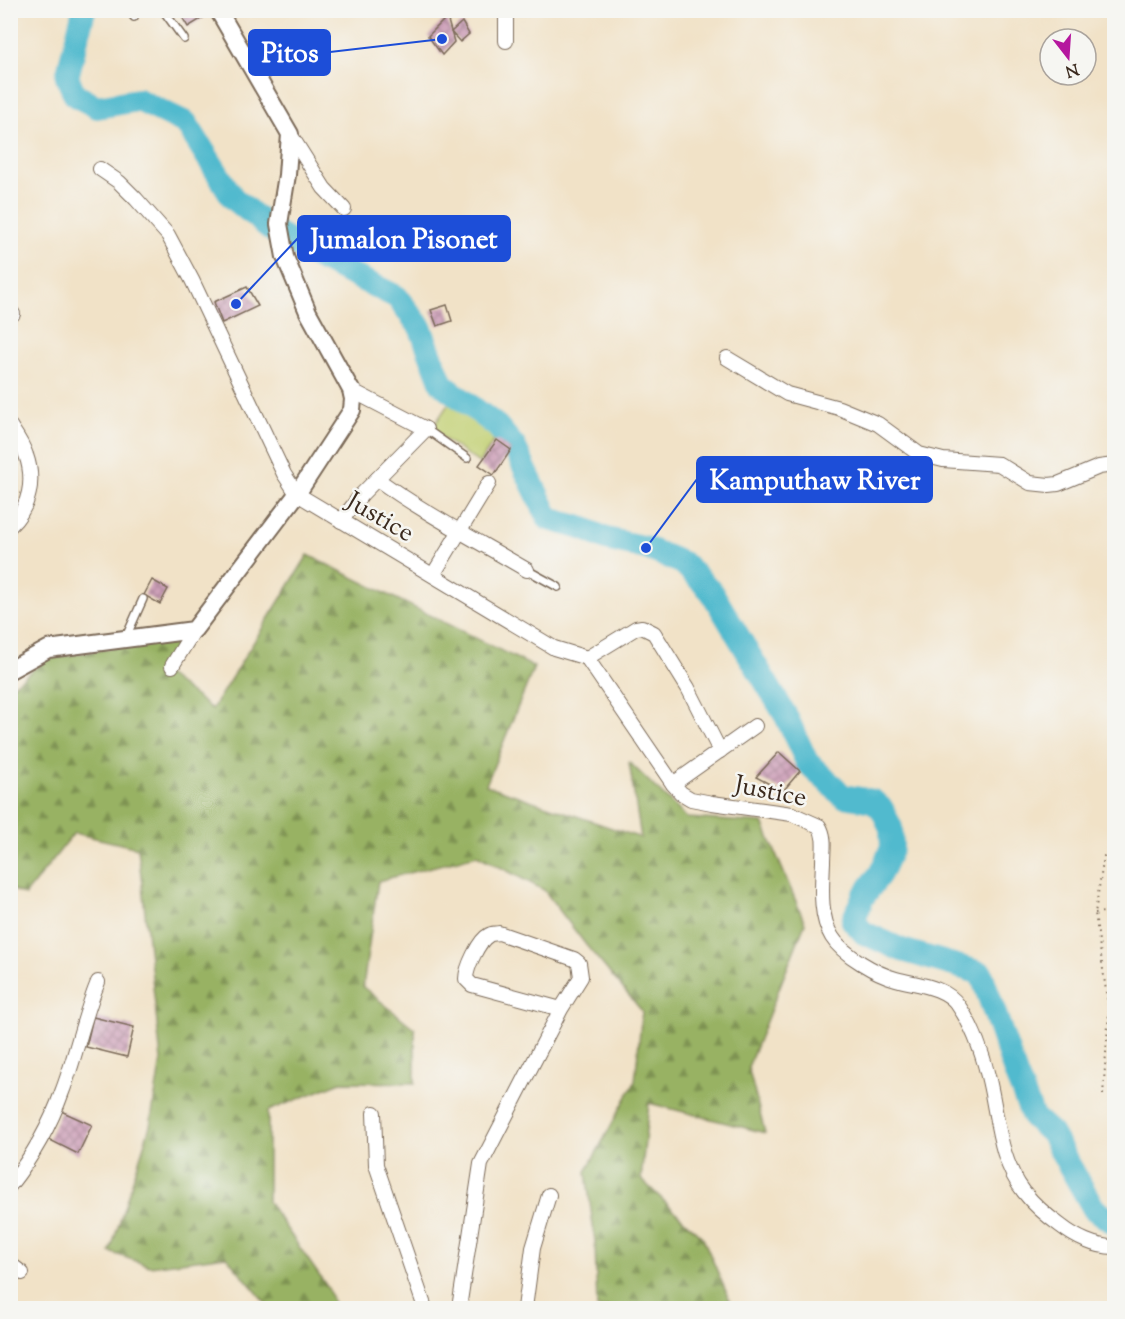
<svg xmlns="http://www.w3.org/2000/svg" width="1125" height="1319" font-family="'Sorts Mill Goudy',serif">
<defs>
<pattern id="forest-firs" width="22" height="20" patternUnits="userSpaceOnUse" patternTransform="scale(1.5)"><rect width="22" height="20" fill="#98b263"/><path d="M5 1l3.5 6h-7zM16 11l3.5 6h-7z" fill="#7d9151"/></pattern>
<pattern id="building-cross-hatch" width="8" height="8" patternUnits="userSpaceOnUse" patternTransform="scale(1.5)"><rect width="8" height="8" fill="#cea0b9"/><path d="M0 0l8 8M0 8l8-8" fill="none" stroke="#a88396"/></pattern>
</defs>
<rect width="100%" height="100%" fill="#f6f6f2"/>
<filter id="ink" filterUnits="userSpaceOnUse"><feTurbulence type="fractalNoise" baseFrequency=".0167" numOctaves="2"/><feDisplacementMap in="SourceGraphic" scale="12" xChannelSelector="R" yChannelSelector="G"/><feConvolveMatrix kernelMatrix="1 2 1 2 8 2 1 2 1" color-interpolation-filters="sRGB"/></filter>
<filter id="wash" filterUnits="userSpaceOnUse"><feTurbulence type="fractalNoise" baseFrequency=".008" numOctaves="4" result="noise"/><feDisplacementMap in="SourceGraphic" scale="24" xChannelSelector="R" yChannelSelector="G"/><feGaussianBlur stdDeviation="1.35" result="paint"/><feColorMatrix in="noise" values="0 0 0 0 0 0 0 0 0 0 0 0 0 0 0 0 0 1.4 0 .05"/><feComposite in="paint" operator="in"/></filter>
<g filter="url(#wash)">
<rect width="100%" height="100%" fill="#f1e2c7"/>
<!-- forest -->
<polygon fill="url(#forest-firs)" stroke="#6a6e40" stroke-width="1.5" points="308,555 534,667 486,785 641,838 629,762 687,818 763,823 805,923 748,1067 765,1133 649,1103 641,1179 703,1238 733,1308 597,1308 595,1241 586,1172 635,1081 642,1011 586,945 544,890 477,855 378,881 363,987 415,1029 415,1083 341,1082 268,1111 268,1202 328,1288 335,1308 270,1308 226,1256 150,1266 110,1252 150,1126 161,1060 138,848 74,833 25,895 11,889 11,687 47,659 179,637 178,649 160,670 212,709"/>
<!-- pitch -->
<polygon fill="#c1cf71" stroke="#7e7c48" stroke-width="1.5" points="449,403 498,435 479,463 431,430"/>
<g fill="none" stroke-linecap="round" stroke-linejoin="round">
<!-- river -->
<polyline stroke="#51bace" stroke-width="24" points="84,10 67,77 75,95 97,107 138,100 186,123 233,198 272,230 310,254 397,297 420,327 442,384 497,426 514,446 549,519 585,529 606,539 646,548 683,563 711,591 786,716 807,762 843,796 873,801 882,809 891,828 892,848 880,874 863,897 853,921 864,933 902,950 981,973 1016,1075 1033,1117 1051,1133 1094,1209 1114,1223"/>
</g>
<g id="blocks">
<!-- building -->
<g fill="url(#building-cross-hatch)">
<polygon points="178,10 210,10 211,13 188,27"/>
<polygon points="447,17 454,42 442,55 428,36"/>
<polygon points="462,22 469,34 460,42 451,32"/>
<polygon points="247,287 258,306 222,323 214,302"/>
<polygon points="447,305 452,321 437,326 431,310"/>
<polygon points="497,440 511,450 494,475 479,465"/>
<polygon points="152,580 168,589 160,604 144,595"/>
<polygon points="779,752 800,771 783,791 756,777"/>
<polygon points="93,1017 134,1027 127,1057 86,1047"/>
<polygon points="61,1111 92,1125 78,1154 48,1139"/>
</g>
</g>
</g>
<g filter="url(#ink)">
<use href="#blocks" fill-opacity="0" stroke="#7b6a59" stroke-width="1.5"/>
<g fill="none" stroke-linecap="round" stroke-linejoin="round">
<defs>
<g id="service">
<polyline points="129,10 134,17"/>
<polyline points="163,10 184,39"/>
<polyline points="426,429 467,458"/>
<polyline points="527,570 558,587"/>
<polyline points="126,637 143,599"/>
</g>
<g id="minor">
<polyline points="506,41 506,10"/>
<polyline points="290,134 324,188 344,209"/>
<path d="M 100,169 L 119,182 L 136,199 L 168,235 L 192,280 L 284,474 L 297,494 L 554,648 L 587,658 L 673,784 L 681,793 L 691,799 L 712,803 L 792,814 L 819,826 C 826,837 823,850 823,862 C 822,886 819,916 832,937 C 843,955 877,974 896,979 C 917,985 945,986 958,1005 C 972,1025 982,1052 988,1076 C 998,1114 998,1159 1024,1192 C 1034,1205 1047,1216 1061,1226 C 1075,1237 1095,1247 1114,1247"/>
<polyline points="10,315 13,314"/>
<polyline points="727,358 787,394 839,408 878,424 919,454 943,460 999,464 1030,483 1049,485 1058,484 1099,467 1114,465"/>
<path d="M 10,426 C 16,435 23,445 26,455 C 35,480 30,507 10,526"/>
<path d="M 377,479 C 424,513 476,540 527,570"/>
<polyline points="341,521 362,494 426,429 351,390"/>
<polyline points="433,575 489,483"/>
<polyline points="587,658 636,628 642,627 654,633 688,688 720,751"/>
<polyline points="172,666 194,630"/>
<polyline points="673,784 755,726"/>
<polyline points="374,1113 376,1165 425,1308"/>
<path d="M 10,1185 C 32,1157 50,1126 62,1092 C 76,1056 83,1018 98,982"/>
<polyline points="10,1264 22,1273"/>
<path d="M 459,1308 L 481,1164 L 561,1009 L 581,977 L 579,963 L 574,959 L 499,933 C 496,934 492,933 489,935 C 479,940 466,968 466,979 L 472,985 L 561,1009"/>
<polyline points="525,1308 533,1248 549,1195"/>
</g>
<polyline id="tertiary" points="10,670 48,649 194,630 297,494 352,410 353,399 351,390 308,312 285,257 279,224 287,175 290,134 218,10"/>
</defs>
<!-- service casing -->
<use href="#service" stroke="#7b6a59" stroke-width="10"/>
<!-- minor casing -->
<use href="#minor" stroke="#7b6a59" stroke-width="16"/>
<!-- tertiary casing -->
<use href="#tertiary" stroke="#7b6a59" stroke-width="20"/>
<!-- path -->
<g stroke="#7b6a59" stroke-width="2" stroke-dasharray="1.5 4.5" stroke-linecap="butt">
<polyline points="1095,913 1114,911"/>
<polyline points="1103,1095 1109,1012 1095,913 1104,856 1114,842"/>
</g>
<!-- service -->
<use href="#service" stroke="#fff" stroke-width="7"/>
<!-- minor -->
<use href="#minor" stroke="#fff" stroke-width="14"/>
<!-- tertiary -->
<use href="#tertiary" stroke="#fff" stroke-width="16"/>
</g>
</g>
<g text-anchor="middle" stroke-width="5" stroke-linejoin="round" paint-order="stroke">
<!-- street labels -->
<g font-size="26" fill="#3b2a1e" stroke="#f6f6f2">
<text transform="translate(381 516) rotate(30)" y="9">Justice</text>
<text transform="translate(771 790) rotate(11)" y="9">Justice</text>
</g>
</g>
<!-- callouts -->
<path fill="none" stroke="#1d4ed8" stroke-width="2" d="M442 39L330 52M236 304L298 238M646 548L697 479"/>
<g fill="#1d4ed8" stroke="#f6f6f2" stroke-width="2">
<circle cx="442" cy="39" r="6"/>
<circle cx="236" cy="304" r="6"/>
<circle cx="646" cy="548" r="6"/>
</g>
<g fill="#1d4ed8" stroke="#1d4ed8" stroke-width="2">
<rect x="249" y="30" width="81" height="45" rx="6"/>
<rect x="298" y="216" width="212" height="45" rx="6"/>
<rect x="697" y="457" width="235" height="45" rx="6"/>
</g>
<g font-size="27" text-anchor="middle" font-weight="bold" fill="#fff">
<text x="290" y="62">Pitos</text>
<text x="404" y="248">Jumalon Pisonet</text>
<text x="815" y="489">Kamputhaw River</text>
</g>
<!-- margin -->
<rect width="1125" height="1319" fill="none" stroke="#f6f6f2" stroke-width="36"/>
<!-- north arrow -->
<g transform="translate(1068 57) rotate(163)"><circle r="28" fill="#f6f6f2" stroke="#aba49d" stroke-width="1.5"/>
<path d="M0-4.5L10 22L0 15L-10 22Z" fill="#b5179e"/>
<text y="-9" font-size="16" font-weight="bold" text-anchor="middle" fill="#3b2a1e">N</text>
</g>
</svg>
